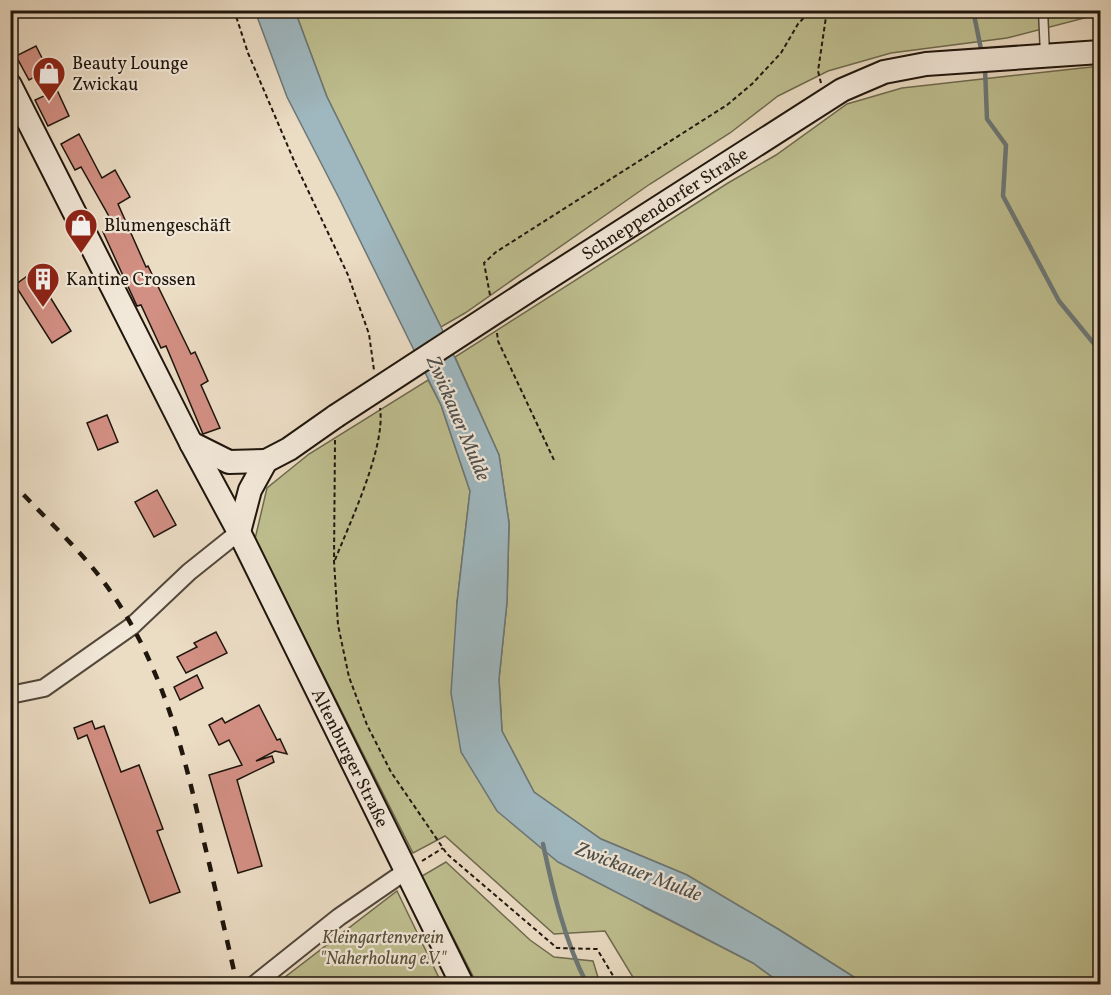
<svg xmlns="http://www.w3.org/2000/svg" width="1111" height="995" font-family="Vollkorn,serif">
<rect width="100%" height="100%" fill="#ebdcc4"/>
<filter id="stains"><feTurbulence type="fractalNoise" baseFrequency=".00333" numOctaves="4"/><feColorMatrix values="0 0 0 0 .2 0 0 0 0 .09 0 0 0 0 .02 0 0 0 .5 -.17"/></filter>
<radialGradient id="worn" r=".72"><stop offset=".6" stop-color="#630" stop-opacity="0"/><stop offset="1" stop-color="#630" stop-opacity=".3"/></radialGradient>
<!-- green -->
<g fill="#bebe8f" stroke="#6e6a4e" stroke-width="1.5">
<polygon points="1100,10 1100,14 1007,38 891,53 828,71 778,96 730,133 650,184 465,313 441,327 327,97 295,11"/>
<polygon points="1100,66 1100,984 865,984 778,929 687,875 601,839 534,792 502,731 499,679 507,602 509,523 499,455 455,357 728,183 776,155 847,104 902,88"/>
<polygon points="428,380 441,405 470,491 457,603 462,752 644,907 753,963 782,984 637,984 605,931 554,934 445,836 413,853 255,539 267,488 309,454"/>
<polygon points="446,862 530,940 554,957 593,961 600,984 477,984 422,876"/>
<polygon points="397,891 442,984 276,984"/>
</g>
<!-- water -->
<polygon fill="#9fb8c0" stroke="#6c7778" stroke-width="1.5" points="255,11 295,11 327,97 441,327 499,455 509,523 507,602 499,679 502,731 534,792 601,839 687,875 778,929 865,984 782,984 753,963 558,862 497,811 461,752 451,693 457,603 470,491 441,405 339,198 287,97"/>
<g fill="none" stroke-linecap="round" stroke-linejoin="round">
<!-- stream -->
<g stroke="#6c7778" stroke-width="4.5">
<polyline points="973,10 982,54"/>
<polyline points="985,68 987,119 1006,145 1003,196 1059,301 1100,351"/>
<path d="M 543,844 C 553,891 565,942 587,984"/>
</g>
</g>
<!-- building -->
<g fill="#d28f83" stroke="#1f160d" stroke-width="1.5">
<polygon points="36,46 48,70 29,80 16,56"/>
<polygon points="57,90 69,116 48,126 35,100"/>
<polygon points="79,134 102,178 115,170 130,197 118,204 146,267 148,266 191,354 195,352 208,381 201,385 220,428 203,434 166,346 161,348 141,305 137,306 103,232 115,227 81,167 75,170 61,144"/>
<polygon points="34,271 71,331 52,343 15,285"/>
<polygon points="107,415 118,442 98,450 87,423"/>
<polygon points="157,490 176,525 154,537 135,502"/>
<polygon points="216,632 227,653 186,673 177,657 197,647 194,643"/>
<polygon points="197,675 203,688 180,700 174,687"/>
<polygon points="259,705 277,740 280,739 287,754 275,751 256,761 272,756 274,762 237,780 262,866 238,873 209,775 242,765 229,740 219,745 209,725 222,718 225,723"/>
<polygon points="92,721 95,729 104,726 121,772 139,765 163,829 157,831 180,892 150,903 87,735 78,739 74,728"/>
</g>
<g fill="none" stroke-linecap="round" stroke-linejoin="round">
<defs>
<polyline id="lane" points="1043,10 1045,55"/>
<g id="street">
<polyline points="10,695 44,688 132,626 189,572 239,532"/>
<polyline points="255,984 339,917 406,871"/>
</g>
<g id="secondary">
<path id="s1" d="M 10,85 L 191,443 L 239,532 L 462,984"/>
<path id="s2" d="M 528,291 L 842,90 L 884,72 L 926,64 L 1100,52"/>
<polyline points="191,443 229,462 266,461"/>
<polyline points="239,532 250,490 266,461 289,449 336,416"/>
</g>
</defs>
<!-- lane casing -->
<use href="#lane" stroke="#52483b" stroke-width="11"/>
<!-- street casing -->
<use href="#street" stroke="#52483b" stroke-width="20"/>
<!-- secondary casing -->
<use href="#secondary" stroke="#1f160d" stroke-width="26"/>
<!-- path -->
<g stroke="#1f160d" stroke-width="2" stroke-dasharray="4.5 3" stroke-linecap="butt">
<polyline points="234,10 248,53 295,163 348,275 369,334 374,370"/>
<polyline points="821,83 818,71 827,10"/>
<polyline points="490,295 484,263 496,252 727,105 752,84 781,53 798,24 811,10"/>
<polyline points="497,333 498,341 554,460"/>
<polyline points="335,440 334,561 338,625 349,677 367,725 391,772 447,854 557,948 597,949 618,984"/>
<path d="M 335,560 C 350,522 386,447 380,408"/>
<polyline points="422,861 443,848"/>
</g>
<!-- lane -->
<use href="#lane" stroke="#f2e8d9" stroke-width="8"/>
<!-- street -->
<use href="#street" stroke="#f2e8d9" stroke-width="16"/>
<!-- secondary -->
<use href="#secondary" stroke="#f2e8d9" stroke-width="22"/>
<!-- rail -->
<path stroke="#1f160d" stroke-width="4.5" stroke-dasharray="10 10" stroke-linecap="butt" d="M 10,480 C 44,518 82,550 111,592 C 162,666 184,751 203,838 C 215,887 226,936 237,984"/>
<defs>
<polyline id="secondary-bridge" points="336,416 528,291"/>
</defs>
<!-- secondary-bridge casing -->
<use href="#secondary-bridge" stroke="#1f160d" stroke-width="26" stroke-linecap="butt"/>
<!-- secondary-bridge -->
<use href="#secondary-bridge" stroke="#f2e8d9" stroke-width="22"/>
</g>
<!-- icons -->
<defs>
<symbol id="shop-pin" viewBox="-11 -11 22 30"><path d="M0 17L-7.5 6A9.5 9.5 0 1 1 7.5 6Z" fill="#8f2418" stroke="#f2e8d9"/><path d="M-5-2.5h2.3a2.7 3.5 0 0 1 5.4 0H5L5.5 6h-11ZM-1.5-2.5h3a1.5 2.3 0 0 0-3 0Z" fill="#fff"/></symbol>
<symbol id="building-pin" viewBox="-11 -11 22 30"><path d="M0 17L-7.5 6A9.5 9.5 0 1 1 7.5 6Z" fill="#8f2418" stroke="#f2e8d9"/><path d="M-4-6H4V6H1V3H-1V6H-4ZM-2.5-4.3h1.7v1.8h-1.7ZM.8-4.3h1.7v1.8H.8ZM-2.5-1h1.7V.8h-1.7ZM.8-1h1.7V.8H.8Z" fill="#fff"/></symbol>
</defs>
<g fill-rule="evenodd">
<use href="#shop-pin" x="30" y="54" width="38" height="52"/>
<use href="#shop-pin" x="62" y="206" width="38" height="52"/>
<use href="#building-pin" x="24" y="260" width="38" height="52"/>
</g>
<g text-anchor="middle" stroke-width="4.5" stroke-linejoin="round" paint-order="stroke">
<!-- poi labels -->
<g font-size="18" fill="#1f160d" stroke="#f2e8d9" text-anchor="start">
<text x="72" y="69">Beauty Lounge<tspan x="72" dy="21">Zwickau</tspan></text>
<text x="104" y="231">Blumengeschäft</text>
<text x="66" y="285">Kantine Crossen</text>
</g>
<!-- street labels -->
<g font-size="18" fill="#1f160d" stroke="#f2e8d9">
<text dy="6" stroke="none"><textPath href="#s2" startOffset="162">Schneppendorfer Straße</textPath></text>
<text dy="6" stroke="none"><textPath href="#s1" startOffset="754">Altenburger Straße</textPath></text>
</g>
<!-- park labels -->
<g font-size="18" font-style="italic" fill="#57513a" stroke="#f2e8d9">
<text x="383" y="943">Kleingartenverein<tspan x="383" dy="21">"Naherholung e.V."</tspan></text>
</g>
<!-- water labels -->
<g font-size="20" font-style="italic" fill="#4c4f4c" stroke="#f2e8d9">
<text transform="translate(459 418) rotate(67)" y="7">Zwickauer Mulde</text>
<text transform="translate(639 871) rotate(21)" y="7">Zwickauer Mulde</text>
</g>
</g>
<!-- margin -->
<rect width="1111" height="995" fill="none" stroke="#ebdcc4" stroke-width="36"/>
<rect x="12" y="12" width="1087" height="971" fill="none" stroke="#1f160d" stroke-width="3"/>
<rect x="18" y="18" width="1075" height="959" fill="none" stroke="#1f160d" stroke-width="1.5"/>
<rect width="100%" height="100%" filter="url(#stains)"/>
<rect width="100%" height="100%" fill="url(#worn)"/>
</svg>
